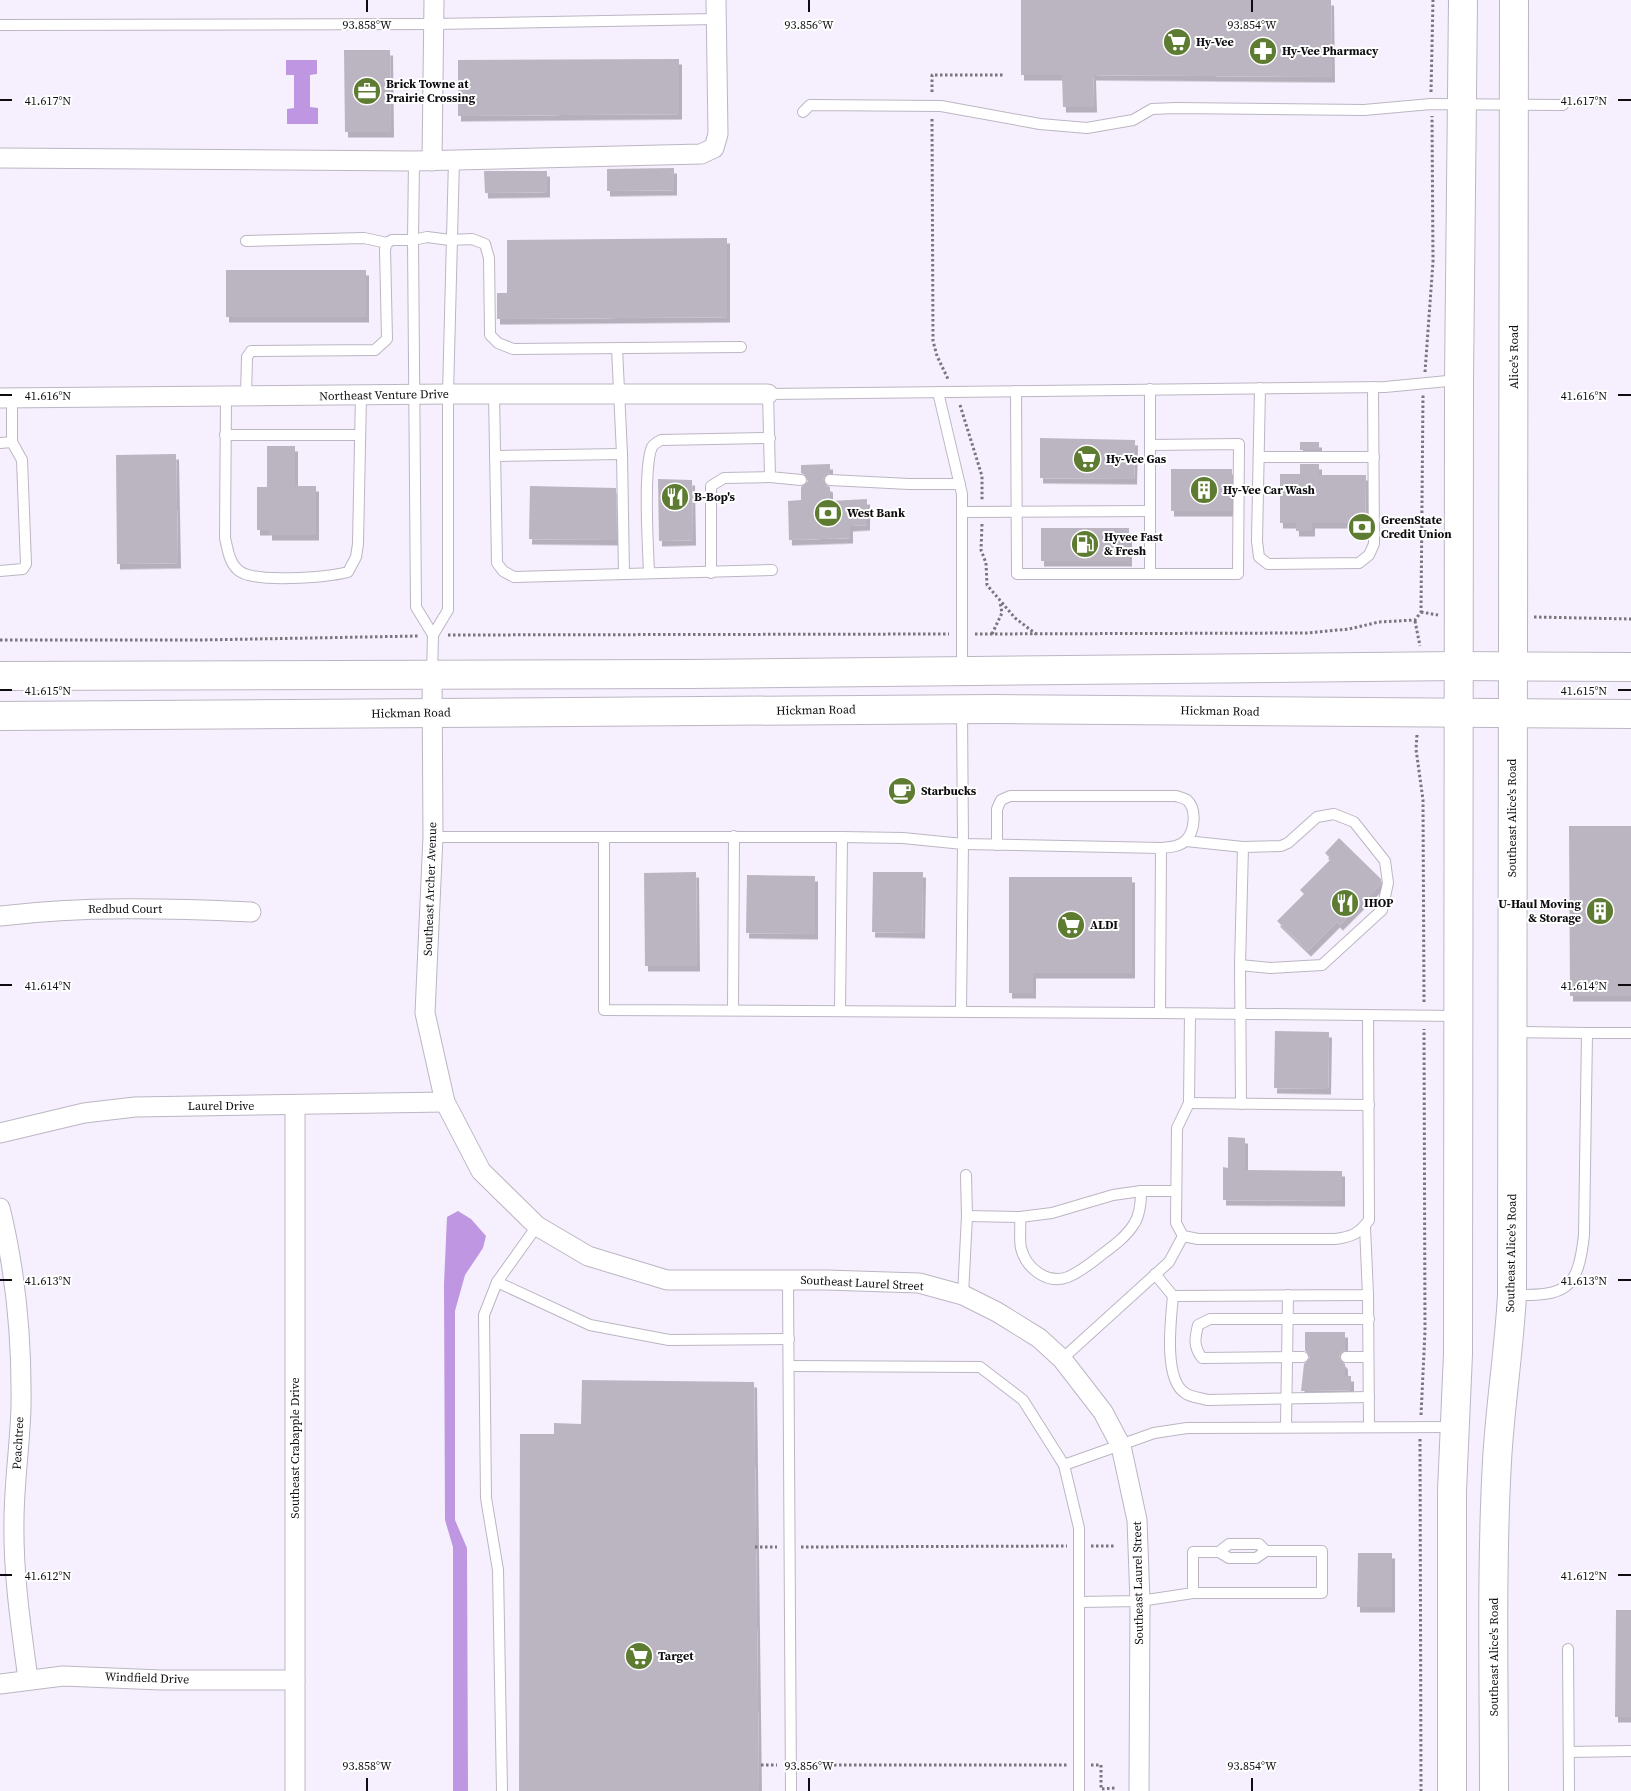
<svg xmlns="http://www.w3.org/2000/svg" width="1631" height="1791" font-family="'Source Serif 4',serif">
<defs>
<filter id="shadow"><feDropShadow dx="3" dy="5.5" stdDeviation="0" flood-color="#0004"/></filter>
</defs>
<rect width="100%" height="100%" fill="#f6effd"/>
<!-- water -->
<g fill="#be96e1">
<polygon points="286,60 317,60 317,74 310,75 310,107 318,108 318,124 287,124 287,109 294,108 294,75 286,75"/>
<polygon points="458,1211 471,1219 486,1236 483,1248 465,1275 455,1311 455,1520 467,1548 468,1791 453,1791 453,1547 445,1520 444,1284 447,1217"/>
</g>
<!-- building -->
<g fill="#bbb4c1" filter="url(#shadow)">
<polygon points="1021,0 1331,0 1332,77 1093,75 1094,107 1063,107 1062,75 1021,75"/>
<polygon points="344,50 390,50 391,132 345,132"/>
<polygon points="679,59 679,114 458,116 458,60"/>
<polygon points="674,168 674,190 607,191 607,169"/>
<polygon points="484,171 547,171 547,192 485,193"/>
<polygon points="727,238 727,317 497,319 497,293 507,293 507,240"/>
<rect x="226" y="270" width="140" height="47"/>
<polygon points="1040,438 1135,440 1134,479 1040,478"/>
<rect x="1300" y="442" width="19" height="8"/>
<polygon points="267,446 295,446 295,486 316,486 316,535 269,535 269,530 257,530 257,487 267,487"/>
<polygon points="176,454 178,563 117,564 116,455"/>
<polygon points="830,464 830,473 825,476 823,480 826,485 830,487 830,501 867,499 867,525 850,526 850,538 789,540 788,501 801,500 801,487 808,481 805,475 801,473 801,465"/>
<polygon points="1300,464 1319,464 1319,475 1366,475 1365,523 1312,523 1312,531 1296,531 1296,523 1280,523 1280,474 1300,474"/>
<rect x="1171" y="469" width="61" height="42"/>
<polygon points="658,479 692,480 693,540 659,541"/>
<polygon points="530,486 616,488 617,540 529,539"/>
<rect x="1041" y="528" width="88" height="33"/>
<polygon points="1569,826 1631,826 1631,996 1570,996"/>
<polygon points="1339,838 1381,879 1381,884 1340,925 1337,922 1308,951 1277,921 1304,894 1300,890 1331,859 1325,853"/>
<polygon points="696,872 697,966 645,966 644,873"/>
<polygon points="873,872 923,872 922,933 872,932"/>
<polygon points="747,875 815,876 815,934 746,933"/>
<polygon points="1009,877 1132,877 1132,973 1033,973 1033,993 1009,993"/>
<polygon points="1275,1031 1329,1032 1328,1089 1274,1088"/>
<polygon points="1228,1137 1245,1138 1245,1170 1342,1171 1342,1201 1223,1200 1223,1167 1228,1168"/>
<polygon points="1305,1332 1345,1332 1345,1350 1340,1353 1339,1357 1345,1364 1345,1376 1351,1376 1351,1390 1301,1391 1304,1364 1310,1357 1305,1350"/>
<polygon points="582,1380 754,1382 759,1791 519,1791 520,1434 554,1434 554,1423 581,1424"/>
<polygon points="1358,1553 1392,1553 1392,1607 1357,1607"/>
<polygon points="1616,1610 1631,1610 1631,1717 1615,1717"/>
</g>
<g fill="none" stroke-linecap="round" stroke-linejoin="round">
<defs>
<g id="service">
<polyline points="0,25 434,24 716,19"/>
<polyline points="803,112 810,105 941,106 1040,124 1087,128 1133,120 1152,109 1176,108 1364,110 1431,104 1563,105"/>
<polyline points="414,161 413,240 416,607 433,635"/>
<polyline points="246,241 364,238 387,243"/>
<polyline points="617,348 622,454 624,574"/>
<polyline points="1260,388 1257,541 1259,557 1268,564 1359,563 1369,555 1374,544 1373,387"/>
<polyline points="1150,389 1150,574"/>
<polyline points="1016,391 1017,574 1238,574 1239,444 1150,445"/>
<polyline points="938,392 962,494 962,671"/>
<polyline points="494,394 497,563 503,571 514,577 772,570"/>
<path d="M 226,396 L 225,538 C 228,550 229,562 238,570 C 253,584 328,577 348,572 L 356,557 L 358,544 L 361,395"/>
<polyline points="246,396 247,357 251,351 375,350 387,339 385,249 387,243 392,240 413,240 427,237 450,240 472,239 485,244 489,258 490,335 498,343 513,349 741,347"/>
<polyline points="225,435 360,435"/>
<polyline points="0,443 12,442 12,398"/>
<polyline points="495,456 622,454"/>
<polyline points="1259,457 1374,457"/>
<polyline points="801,480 770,477 768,394 1385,387 1458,380"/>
<polyline points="830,480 909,484 960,484"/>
<polyline points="963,512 1150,511"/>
<polyline points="0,571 23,569 26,564 22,460 12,442"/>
<path d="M 649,573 C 648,547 643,467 652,447 C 654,444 657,442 661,440 L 770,438"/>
<polyline points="711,573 711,486 724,478 770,477"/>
<polyline points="432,674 433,635 448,610 448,394 454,160"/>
<polyline points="962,710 963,844 1161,848 1160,1013 1457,1016"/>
<polyline points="433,837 842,837 903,838 963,844 961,1011"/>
<polyline points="604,838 604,1010 1160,1013"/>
<polyline points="1186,841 1243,847 1281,846 1288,843 1317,817 1334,814 1354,822 1385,861 1388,883 1382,910 1322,965 1270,968 1240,965"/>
<path d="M 997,845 L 997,809 L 1001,800 L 1010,796 L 1176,796 C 1179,797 1184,798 1187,800 C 1197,809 1195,831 1186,840 C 1180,847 1170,847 1161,848"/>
<polyline points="733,1010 734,836"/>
<polyline points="840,1010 842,837"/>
<path d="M 1190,1014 L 1189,1103 L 1177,1128 L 1176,1223 L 1183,1236 L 1198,1239 L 1335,1239 C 1351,1237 1359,1234 1369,1220 L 1368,1016"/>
<polyline points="1587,1033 1631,1033"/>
<polyline points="1189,1103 1369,1105"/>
<polyline points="1241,1104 1240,965 1243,847"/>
<polyline points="967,1216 1020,1217 1052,1213 1113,1195 1141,1191 1176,1191"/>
<path d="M 1020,1217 C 1021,1227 1019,1239 1021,1248 C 1026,1268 1047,1285 1068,1277 C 1080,1272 1090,1264 1100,1256 C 1112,1247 1126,1237 1134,1224 C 1140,1215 1141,1202 1141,1191"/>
<polyline points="537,1226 497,1282 590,1325 669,1340 789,1339"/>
<polyline points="1155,1274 1173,1296 1368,1295 1365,1227"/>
<polyline points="788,1280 791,1791"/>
<polyline points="497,1282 484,1315 486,1498 498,1570 502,1791"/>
<polyline points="963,1295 967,1216 966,1175"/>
<polyline points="1368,1295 1369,1426"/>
<path d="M 1513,1295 C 1566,1296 1578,1290 1584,1235 L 1587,1033 L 1515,1032"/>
<path d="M 1173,1296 C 1171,1318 1163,1379 1185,1393 C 1190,1397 1201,1398 1207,1400 L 1369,1397"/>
<path d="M 1303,1357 L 1202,1358 C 1193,1346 1195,1338 1198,1325 L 1210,1319 L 1369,1319"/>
<polyline points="1346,1357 1368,1357"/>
<polyline points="1062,1359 1169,1262 1183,1236"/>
<polyline points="789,1366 980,1367 1023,1400 1064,1465 1079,1528 1079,1791"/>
<polyline points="1286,1426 1288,1295"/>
<polyline points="1064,1465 1154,1433 1187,1428 1453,1427"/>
<polyline points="1219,1552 1229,1544 1259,1544 1266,1551"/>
<polyline points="1079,1602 1140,1601 1193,1593 1322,1593 1322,1551 1266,1551 1256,1558 1229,1558 1219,1552 1193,1552 1193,1593"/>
<polyline points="1568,1649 1569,1791"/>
<polyline points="1569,1752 1631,1751"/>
</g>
<g id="minor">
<polyline points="0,158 414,161 701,154 714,148 718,134 716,0"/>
<polyline points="432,161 434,0"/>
<polyline points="0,398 448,394 768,394"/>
<polyline points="432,674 433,837 425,1013 445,1102 481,1171 537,1226 588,1256 667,1280 826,1280 919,1283 963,1295 997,1312 1039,1338 1062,1359 1103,1412 1121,1446 1137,1520 1140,1601 1139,1791"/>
<path d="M 0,916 C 84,906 167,908 251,912"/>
<polyline points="0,1133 84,1113 135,1107 445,1102"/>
<path d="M 0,1208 C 16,1273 22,1341 21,1407 C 20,1445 14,1483 14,1521 C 13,1574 21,1627 28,1679"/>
<polyline points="0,1684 63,1676 161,1680 295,1680"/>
<polyline points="295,1791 295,1106"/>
</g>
<g id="secondary">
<polyline points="1452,1791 1452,1491 1458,1354 1459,380 1463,0"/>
<path d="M 1494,1791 C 1494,1681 1491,1571 1497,1461 C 1500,1406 1509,1351 1512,1295 L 1514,0"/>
</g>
<g id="trunk">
<polyline points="0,676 689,674 1459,666 1631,667"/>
<polyline points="0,716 994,709 1631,714"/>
</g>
</defs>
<!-- service casing -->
<use href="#service" stroke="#bcb6c3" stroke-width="12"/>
<!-- minor casing -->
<use href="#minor" stroke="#bcb6c3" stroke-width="21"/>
<!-- secondary casing -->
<use href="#secondary" stroke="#bcb6c3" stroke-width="30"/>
<!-- trunk casing -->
<use href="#trunk" stroke="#bcb6c3" stroke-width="30"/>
<!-- path -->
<g stroke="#79757d" stroke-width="3" stroke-dasharray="2.5 2.5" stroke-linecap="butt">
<polyline points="932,92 932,75 1004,75"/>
<polyline points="1431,92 1433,0"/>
<polyline points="932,119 933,341 937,356 948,379"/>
<polyline points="1425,372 1433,262 1432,116"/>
<polyline points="960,405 982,476 982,501"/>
<polyline points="982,524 981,550 986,563 987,585 1015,618 1036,634"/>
<polyline points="1421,612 1438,615"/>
<polyline points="1534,617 1631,619"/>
<polyline points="1415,621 1420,646"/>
<polyline points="975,634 1307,633 1349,629 1379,622 1415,620 1421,612 1423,395"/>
<polyline points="992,634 1002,613 1000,602"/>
<polyline points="448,635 949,634"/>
<polyline points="0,640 200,640 419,636"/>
<polyline points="1417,735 1416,749 1423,800 1424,1003"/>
<polyline points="1421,1415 1425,1331 1424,1029"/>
<polyline points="1420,1439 1421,1791"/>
<polyline points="1091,1546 1115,1546"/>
<polyline points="755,1547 777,1547"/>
<polyline points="801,1547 1067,1546"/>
<polyline points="761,1765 777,1765"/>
<polyline points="804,1765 1067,1765"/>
<polyline points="1091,1765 1101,1765 1101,1789 1115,1788"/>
</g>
<!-- service -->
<use href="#service" stroke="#fff" stroke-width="10"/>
<!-- minor -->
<use href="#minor" stroke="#fff" stroke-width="19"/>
<!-- secondary -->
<use href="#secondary" stroke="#fff" stroke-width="28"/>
<!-- trunk -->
<use href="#trunk" stroke="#fff" stroke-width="28"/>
</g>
<!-- ticks -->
<path fill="none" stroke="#0e0c10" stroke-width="2" d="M 367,0 L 367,12M 809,0 L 809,12M 1252,0 L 1252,12M 0,100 L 12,100M 1618,100 L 1631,100M 0,395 L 12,395M 1618,395 L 1631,395M 0,690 L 12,690M 1618,690 L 1631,690M 0,985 L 12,985M 1618,985 L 1631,985M 0,1280 L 12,1280M 1618,1280 L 1631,1280M 0,1575 L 12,1575M 1618,1575 L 1631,1575M 367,1778 L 367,1791M 809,1778 L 809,1791M 1252,1778 L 1252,1791"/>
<!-- icons -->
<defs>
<symbol id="supermarket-disc" viewBox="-11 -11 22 22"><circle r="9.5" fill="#5e7c31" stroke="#fff"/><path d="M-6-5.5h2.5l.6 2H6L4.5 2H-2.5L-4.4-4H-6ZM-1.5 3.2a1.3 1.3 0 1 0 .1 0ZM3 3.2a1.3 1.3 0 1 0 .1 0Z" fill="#fff"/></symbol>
<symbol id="pharmacy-disc" viewBox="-11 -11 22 22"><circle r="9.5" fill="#5e7c31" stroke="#fff"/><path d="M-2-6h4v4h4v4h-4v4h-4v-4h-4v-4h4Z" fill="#fff"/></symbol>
<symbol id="office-disc" viewBox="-11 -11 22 22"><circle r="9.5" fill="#5e7c31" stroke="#fff"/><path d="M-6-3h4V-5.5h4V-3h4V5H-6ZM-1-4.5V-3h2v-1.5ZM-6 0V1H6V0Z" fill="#fff"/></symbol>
<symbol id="building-disc" viewBox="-11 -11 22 22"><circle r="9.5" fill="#5e7c31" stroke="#fff"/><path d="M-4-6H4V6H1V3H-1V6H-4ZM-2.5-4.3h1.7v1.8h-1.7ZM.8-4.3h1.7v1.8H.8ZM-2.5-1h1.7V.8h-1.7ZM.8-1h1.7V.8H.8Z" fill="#fff"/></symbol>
<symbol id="restaurant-disc" viewBox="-11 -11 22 22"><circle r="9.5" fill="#5e7c31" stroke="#fff"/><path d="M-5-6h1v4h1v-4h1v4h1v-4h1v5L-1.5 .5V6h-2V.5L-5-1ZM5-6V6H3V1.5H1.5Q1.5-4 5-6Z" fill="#fff"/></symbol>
<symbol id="bank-disc" viewBox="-11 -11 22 22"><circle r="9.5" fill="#5e7c31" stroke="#fff"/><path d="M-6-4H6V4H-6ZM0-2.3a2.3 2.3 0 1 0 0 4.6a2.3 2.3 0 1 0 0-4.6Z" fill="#fff"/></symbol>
<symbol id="fuel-disc" viewBox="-11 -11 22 22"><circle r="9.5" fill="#5e7c31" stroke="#fff"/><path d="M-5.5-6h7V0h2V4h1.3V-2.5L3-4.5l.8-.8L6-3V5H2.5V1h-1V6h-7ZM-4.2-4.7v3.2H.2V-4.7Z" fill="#fff"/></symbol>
<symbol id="cafe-disc" viewBox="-11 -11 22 22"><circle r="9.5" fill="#5e7c31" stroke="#fff"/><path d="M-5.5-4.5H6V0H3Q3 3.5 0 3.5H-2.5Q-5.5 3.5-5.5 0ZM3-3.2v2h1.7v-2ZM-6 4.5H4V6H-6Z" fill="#fff"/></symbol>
</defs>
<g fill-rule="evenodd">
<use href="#supermarket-disc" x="1161" y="26" width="32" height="32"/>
<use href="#pharmacy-disc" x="1247" y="35" width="32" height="32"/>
<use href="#office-disc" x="351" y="75" width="32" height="32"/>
<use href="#supermarket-disc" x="1071" y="443" width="32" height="32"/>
<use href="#building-disc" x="1188" y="474" width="32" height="32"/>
<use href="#restaurant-disc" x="659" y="481" width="32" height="32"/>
<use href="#bank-disc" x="812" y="497" width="32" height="32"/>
<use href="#bank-disc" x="1346" y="511" width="32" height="32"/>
<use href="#fuel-disc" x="1069" y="528" width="32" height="32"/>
<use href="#cafe-disc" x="886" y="775" width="32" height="32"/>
<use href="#restaurant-disc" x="1329" y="887" width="32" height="32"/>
<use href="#building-disc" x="1584" y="895" width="32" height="32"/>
<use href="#supermarket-disc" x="1055" y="909" width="32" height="32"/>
<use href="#supermarket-disc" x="623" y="1640" width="32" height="32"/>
</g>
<g text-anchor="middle" stroke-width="4" stroke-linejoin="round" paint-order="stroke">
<!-- poi labels -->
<g font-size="12" font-weight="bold" fill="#0e0c10" stroke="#fff" text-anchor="start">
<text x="1196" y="46">Hy-Vee</text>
<text x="1282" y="55">Hy-Vee Pharmacy</text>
<text x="386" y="88">Brick Towne at<tspan x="386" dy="14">Prairie Crossing</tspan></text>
<text x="1106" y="463">Hy-Vee Gas</text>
<text x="1223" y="494">Hy-Vee Car Wash</text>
<text x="694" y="501">B-Bop's</text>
<text x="847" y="517">West Bank</text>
<text x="1381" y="524">GreenState<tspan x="1381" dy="14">Credit Union</tspan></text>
<text x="1104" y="541">Hyvee Fast<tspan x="1104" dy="14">&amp; Fresh</tspan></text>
<text x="921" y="795">Starbucks</text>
<text x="1364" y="907">IHOP</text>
<text x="1581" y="908" text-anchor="end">U-Haul Moving<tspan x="1581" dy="14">&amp; Storage</tspan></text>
<text x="1090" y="929">ALDI</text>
<text x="658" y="1660">Target</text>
</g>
<!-- street labels -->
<g font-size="12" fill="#0e0c10" stroke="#fff">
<text transform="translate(1514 357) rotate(-90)" y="4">Alice's Road</text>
<text transform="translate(384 395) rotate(-1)" y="4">Northeast Venture Drive</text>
<text transform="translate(816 710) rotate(-1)" y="4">Hickman Road</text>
<text transform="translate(1220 711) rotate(1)" y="4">Hickman Road</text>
<text transform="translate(411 713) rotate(-1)" y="4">Hickman Road</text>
<text transform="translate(1512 818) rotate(-90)" y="4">Southeast Alice's Road</text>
<text transform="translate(430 889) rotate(-88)" y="4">Southeast Archer Avenue</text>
<text x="125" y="913">Redbud Court</text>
<text x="221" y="1110">Laurel Drive</text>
<text transform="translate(1511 1253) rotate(-89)" y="4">Southeast Alice's Road</text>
<text transform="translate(862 1283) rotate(3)" y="4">Southeast Laurel Street</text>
<text transform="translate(18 1443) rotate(-87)" y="4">Peachtree</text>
<text transform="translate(295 1448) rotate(-90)" y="4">Southeast Crabapple Drive</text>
<text transform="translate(1138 1583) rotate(-91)" y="4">Southeast Laurel Street</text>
<text transform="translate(1494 1657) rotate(-90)" y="4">Southeast Alice's Road</text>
<text transform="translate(147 1678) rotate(2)" y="4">Windfield Drive</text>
</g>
</g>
<g font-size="12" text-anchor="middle" fill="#0e0c10" stroke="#fff" stroke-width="4" stroke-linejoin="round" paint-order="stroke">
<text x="367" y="29">93.858°W</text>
<text x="809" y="29">93.856°W</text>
<text x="1252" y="29">93.854°W</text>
<text x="48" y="105">41.617°N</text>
<text x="1584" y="105">41.617°N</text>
<text x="48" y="400">41.616°N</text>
<text x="1584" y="400">41.616°N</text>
<text x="48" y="695">41.615°N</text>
<text x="1584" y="695">41.615°N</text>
<text x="48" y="990">41.614°N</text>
<text x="1584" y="990">41.614°N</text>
<text x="48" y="1285">41.613°N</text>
<text x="1584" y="1285">41.613°N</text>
<text x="48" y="1580">41.612°N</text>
<text x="1584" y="1580">41.612°N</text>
<text x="367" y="1770">93.858°W</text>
<text x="809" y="1770">93.856°W</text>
<text x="1252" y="1770">93.854°W</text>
</g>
</svg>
